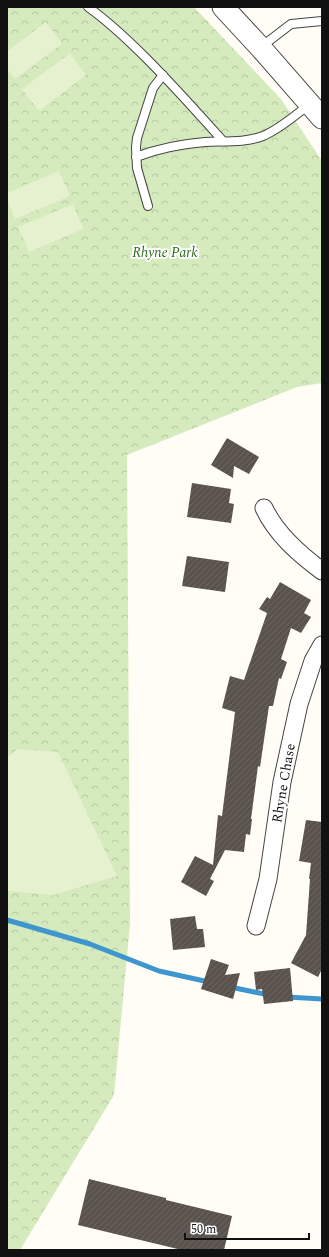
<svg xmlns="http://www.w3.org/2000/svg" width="329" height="1257" font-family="Spectral,serif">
<defs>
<pattern id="park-crowns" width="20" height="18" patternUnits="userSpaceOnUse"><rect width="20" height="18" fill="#d5ebbd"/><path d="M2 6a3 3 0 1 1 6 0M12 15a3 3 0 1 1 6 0" fill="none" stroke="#b6c8a1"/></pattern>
<pattern id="building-hatch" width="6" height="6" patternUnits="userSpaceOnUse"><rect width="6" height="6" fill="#5a524d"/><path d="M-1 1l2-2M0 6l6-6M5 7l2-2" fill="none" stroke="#6d6662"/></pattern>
</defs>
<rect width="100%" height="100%" fill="#fffdf5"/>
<!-- park -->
<polygon fill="url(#park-crowns)" points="7,7 194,7 281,99 322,161 322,383 297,387 127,455 130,924 114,1095 20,1250 7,1250"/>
<!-- pitch -->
<g fill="#e6f2cf">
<polygon points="46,22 62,44 15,79 7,69 7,51"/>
<polygon points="70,53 86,75 39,111 22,89"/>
<polygon points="59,171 70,196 15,219 7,199 7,193"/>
<polygon points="73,204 83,229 29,252 18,227"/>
<polygon points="17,749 58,752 117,876 53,895 7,891 7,758"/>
</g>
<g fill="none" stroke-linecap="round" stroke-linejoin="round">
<!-- stream -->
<g stroke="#3f96cf" stroke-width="5">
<polyline points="7,920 90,944 159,971 209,982"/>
<polyline points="230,987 269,995"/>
<polyline points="287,997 322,999"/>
</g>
</g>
<!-- building -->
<g fill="url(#building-hatch)">
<polygon points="227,438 259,457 249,474 234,466 233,478 211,465"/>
<polygon points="192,483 231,489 229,503 234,504 231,523 187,517"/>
<polygon points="187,556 229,562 225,592 182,586"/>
<polygon points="280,582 311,600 304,613 311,617 301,633 291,628 281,659 287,662 281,679 279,678 273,706 269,706 260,767 258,766 251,819 252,819 250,835 246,834 244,852 225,850 210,879 214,881 206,896 181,882 195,856 213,865 218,815 222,816 235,712 222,708 230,676 244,680 267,613 259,609 267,597 270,599"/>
<polygon points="306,820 322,822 322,969 318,977 291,963 306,935 310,879 309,879 311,863 299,861"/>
<polygon points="195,916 197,929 203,929 205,947 173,950 170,919"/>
<polygon points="211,959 229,965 225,975 240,973 233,999 201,989"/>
<polygon points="290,968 293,1001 264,1004 262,989 256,990 254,972"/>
<polygon points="89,1179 166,1198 166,1200 232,1216 224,1250 182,1250 78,1225"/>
</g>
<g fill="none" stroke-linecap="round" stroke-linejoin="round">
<defs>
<g id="service">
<path d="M 88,7 C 109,22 127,39 146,58 C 173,85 198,113 223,141"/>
<polyline points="261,47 291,24 322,21"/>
<path d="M 136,157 C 159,148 181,144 205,142 C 224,141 245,143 263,136 C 280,129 295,115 309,105"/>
<polyline points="148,206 137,168 136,147 137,138 153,88 163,75"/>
</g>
<g id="minor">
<path d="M 264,508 C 276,534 299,554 322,571"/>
<polyline points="256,926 268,879 282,782 299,704 313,661 322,645"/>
</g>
<polyline id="tertiary" points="223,7 260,47 322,118"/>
</defs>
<!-- service casing -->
<use href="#service" stroke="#444" stroke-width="10"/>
<!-- minor casing -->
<use href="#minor" stroke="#444" stroke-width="19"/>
<!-- tertiary casing -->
<use href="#tertiary" stroke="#444" stroke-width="23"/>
<!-- service -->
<use href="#service" stroke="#fff" stroke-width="8"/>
<!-- minor -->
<use href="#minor" stroke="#fff" stroke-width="17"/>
<!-- tertiary -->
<use href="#tertiary" stroke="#fff" stroke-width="21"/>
</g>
<g text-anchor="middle" stroke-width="4" stroke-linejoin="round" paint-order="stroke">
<!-- park labels -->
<g font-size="14" font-style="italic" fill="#2f6b1f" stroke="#fff">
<text x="165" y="257">Rhyne Park</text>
</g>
<!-- street labels -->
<g font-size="14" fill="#111" stroke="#fff">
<text transform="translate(283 783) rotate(-80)" y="5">Rhyne Chase</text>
</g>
</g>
<!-- border -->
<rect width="329" height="1257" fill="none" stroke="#111111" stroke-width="16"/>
<!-- scale -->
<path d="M185 1233v6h124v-6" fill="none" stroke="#111111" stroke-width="2"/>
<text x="191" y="1233" font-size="12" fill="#111111" stroke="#ffffff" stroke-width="3" paint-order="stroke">50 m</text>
</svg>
